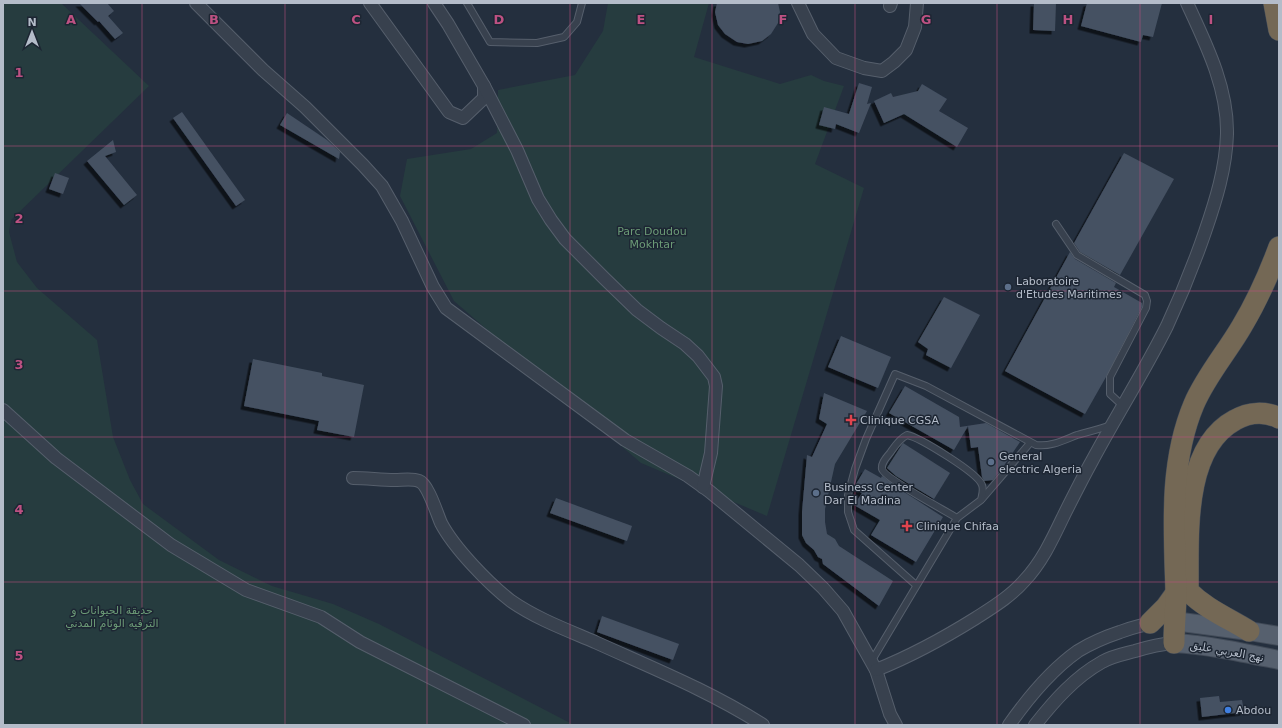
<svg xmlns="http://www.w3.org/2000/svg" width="1282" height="728" font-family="'DejaVu Sans',Cairo,sans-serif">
<defs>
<filter id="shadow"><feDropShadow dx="-3.5" dy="3.5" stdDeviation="0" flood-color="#0009"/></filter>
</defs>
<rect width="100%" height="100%" fill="#242f3e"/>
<!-- green -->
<g fill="#263c3f">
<polygon points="3,3 61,3 149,86 11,220 9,232 17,262 37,288 97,340 113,437 130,480 143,504 219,560 272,586 333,604 379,624 574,725 3,725"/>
<polygon points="608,3 709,3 694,57 780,84 811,75 824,81 844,86 815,164 864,188 767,516 641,463 454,301 400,196 407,159 471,149 497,133 498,90 575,75 603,31"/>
</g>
<!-- building -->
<g fill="#455162" filter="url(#shadow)">
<polygon points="79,3 107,3 114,11 108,16 123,33 115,39 99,21 98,22"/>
<polygon points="717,3 778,3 780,12 778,23 771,34 762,41 748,44 737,42 725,34 718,25 715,12"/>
<polygon points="1034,3 1056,3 1055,31 1033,30"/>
<polygon points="1087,3 1162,3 1153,37 1143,35 1141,42 1081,26"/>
<polygon points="859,83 872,87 867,104 871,103 859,133 836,124 835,129 819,125 824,107 849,114"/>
<polygon points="922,84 947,99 939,111 968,128 957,147 904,114 884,123 874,101 891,93 893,97 918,91"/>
<polygon points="182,112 245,200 236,206 173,118"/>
<polygon points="287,113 327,140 340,152 339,159 280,125"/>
<polygon points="113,140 116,152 105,156 137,195 124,205 87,161"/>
<polygon points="1124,153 1174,179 1120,275 1080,252 1074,243"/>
<polygon points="55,173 69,178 63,194 49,189"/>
<polygon points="1070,252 1075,259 1116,283 1114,287 1142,303 1142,307 1106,377 1085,414 1005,371"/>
<polygon points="944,297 980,315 951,368 926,355 928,349 918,342"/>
<polygon points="841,336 891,357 878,388 828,367"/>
<polygon points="253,359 322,373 322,376 364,385 354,437 317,430 319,421 244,406"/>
<polygon points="905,386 959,417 960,427 986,423 1020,442 1001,470 993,480 984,481 982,477 978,447 971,448 968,426 954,450 889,413"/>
<polygon points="824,393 867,411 835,464 825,509 825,522 827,534 835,539 839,546 893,581 879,606 823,564 822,559 818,557 814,550 806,543 802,535 802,512 807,455 812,457 827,424 819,419"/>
<polygon points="903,443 950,473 934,499 896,476 887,468"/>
<polygon points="865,469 881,478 882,476 901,490 943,517 916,562 871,535 880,520 854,505 862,493 854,489 856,484"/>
<polygon points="556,498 632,526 627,541 550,513"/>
<polygon points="602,616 679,644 673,660 597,632"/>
<polygon points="1219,696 1220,702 1242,700 1244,712 1202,717 1200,698"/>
</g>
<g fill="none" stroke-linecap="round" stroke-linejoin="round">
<defs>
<g id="service">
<polyline points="467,3 490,42 537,43 564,37 577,22 582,3"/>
<polyline points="1056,224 1077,255 1145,295 1147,301 1146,308 1110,377 1110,394 1122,405"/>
<polyline points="982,499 1030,443"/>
<path d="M 916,585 L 854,530 L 848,512 L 848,495 L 855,469 L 866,439 L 895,374 L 926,386 L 1036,445 C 1051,447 1064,440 1077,435 C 1088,432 1100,429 1111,425"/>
<path d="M 871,662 L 957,518 L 981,500 C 982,495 984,490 982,485 C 978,473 919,437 907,435 C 899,439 895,446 890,453 C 886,458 881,463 882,469 C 884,478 946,511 957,518"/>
</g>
<g id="minor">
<polyline points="196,3 263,70 305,107 363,165 382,186 402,221 433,287 446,308 625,440 688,476 709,491 799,565 823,588 843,611 876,670 890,714 896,725"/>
<polyline points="370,3 449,112 463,118 484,98 484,86"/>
<polyline points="434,3 448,24 484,86 517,150 538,199 551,220 565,239 605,279 637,310 661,328 685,344 698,356 714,377 716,386 711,453 703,487"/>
<polyline points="798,3 813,34 836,58 864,68 882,71 894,62 906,50 915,27 917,3"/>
<polyline points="890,6 891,3"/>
<polyline points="3,410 56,458 171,545 246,590 321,617 360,642 524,725"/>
<path d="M 353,478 C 367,478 381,480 395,480 C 402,480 412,478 419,481 C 428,484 437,514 441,523 C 454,548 489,584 511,601 C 537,619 567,630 595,642 C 652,668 710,691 763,725"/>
<path d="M 876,670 C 911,656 944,638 976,618 C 993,607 1011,596 1024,581 C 1042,562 1053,538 1064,515 C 1073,497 1082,479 1092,461 C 1116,416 1144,372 1167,326 C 1181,296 1194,264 1205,232 C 1216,200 1226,168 1227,134 C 1228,88 1206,44 1187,3"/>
<path d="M 1009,725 C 1028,698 1051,670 1078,651 C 1091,643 1105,637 1120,632 C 1131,628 1143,624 1155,623"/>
<path d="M 1035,725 C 1054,701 1075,677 1102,662 C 1112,656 1124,654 1135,651 C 1148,647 1161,644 1174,643"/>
</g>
<g id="primary">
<polyline points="1174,621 1249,631 1279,636"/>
<path d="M 1174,643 C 1209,645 1245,653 1279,660"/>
</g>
<g id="motorway">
<polyline points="1274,3 1279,30"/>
<polyline points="1150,623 1166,607 1176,593"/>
<path d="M 1249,631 C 1228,618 1206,609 1188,591 C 1189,539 1181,449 1235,420 C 1249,412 1265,411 1279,418"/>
<path d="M 1174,643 C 1174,626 1176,609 1176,592 C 1174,528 1169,463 1194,404 C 1206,376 1227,352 1242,326 C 1257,301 1269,274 1279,247"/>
</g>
</defs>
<!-- service casing -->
<use href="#service" stroke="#565f6c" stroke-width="8"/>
<!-- minor casing -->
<use href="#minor" stroke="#565f6c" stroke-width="14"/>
<!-- primary casing -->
<use href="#primary" stroke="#414a57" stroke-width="20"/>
<!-- motorway casing -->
<use href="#motorway" stroke="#434c59" stroke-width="22"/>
<!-- service -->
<use href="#service" stroke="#38414e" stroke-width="6"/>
<!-- minor -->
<use href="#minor" stroke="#38414e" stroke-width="12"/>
<!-- primary -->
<use href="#primary" stroke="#56606e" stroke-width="18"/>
<!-- motorway -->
<use href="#motorway" stroke="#746855" stroke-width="21"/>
</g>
<!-- grid -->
<path fill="none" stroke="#bd5182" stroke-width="1" stroke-opacity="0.55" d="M 142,3 L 142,725M 285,3 L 285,725M 427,3 L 427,725M 570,3 L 570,725M 712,3 L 712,725M 855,3 L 855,725M 997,3 L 997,725M 1140,3 L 1140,725M 3,146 L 1279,146M 3,291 L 1279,291M 3,437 L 1279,437M 3,582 L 1279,582"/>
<!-- markers -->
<g fill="#5c6f8a" stroke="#1d2633" stroke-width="1.5">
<circle cx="1008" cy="287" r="4"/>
<circle cx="991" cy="462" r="4"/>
<circle cx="816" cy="493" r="4"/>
</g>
<g fill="#e0444e" stroke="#1d2633" stroke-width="1.5">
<path d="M849 414h4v4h4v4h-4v4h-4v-4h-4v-4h4z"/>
<path d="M905 520h4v4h4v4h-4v4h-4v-4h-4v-4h4z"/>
</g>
<circle fill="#3f7fe0" stroke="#1d2633" stroke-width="1.5" cx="1228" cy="710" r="4"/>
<g text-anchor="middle" stroke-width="3" stroke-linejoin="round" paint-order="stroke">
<!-- park labels -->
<g font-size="11" fill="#6b9a76" stroke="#1d2633">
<text x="652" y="235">Parc Doudou<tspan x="652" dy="13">Mokhtar</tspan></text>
<text x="112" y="614">حديقة الحيوانات و<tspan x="112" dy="13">الترفيه الوئام المدني</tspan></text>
</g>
<!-- poi labels -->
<g font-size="11" fill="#b4bcc9" stroke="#1d2633" text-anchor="start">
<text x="1016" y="285">Laboratoire<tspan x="1016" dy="13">d'Etudes Maritimes</tspan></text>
<text x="860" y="424">Clinique CGSA</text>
<text x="999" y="460">General<tspan x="999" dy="13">electric Algeria</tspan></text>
<text x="824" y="491">Business Center<tspan x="824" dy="13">Dar El Madina</tspan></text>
<text x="916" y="530">Clinique Chifaa</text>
<text x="1236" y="714">Abdou</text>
</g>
<!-- street labels -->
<g font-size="11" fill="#b4bcc9" stroke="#1d2633">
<text transform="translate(1227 651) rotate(10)" y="4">نهج العربي عليق</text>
</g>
</g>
<g font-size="13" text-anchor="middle" font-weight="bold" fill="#bd5182" stroke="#1d2633" stroke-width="3" stroke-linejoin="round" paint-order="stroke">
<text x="71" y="24">A</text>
<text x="214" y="24">B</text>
<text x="356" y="24">C</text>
<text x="499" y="24">D</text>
<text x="641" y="24">E</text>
<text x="783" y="24">F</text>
<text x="926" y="24">G</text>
<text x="1068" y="24">H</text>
<text x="1211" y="24">I</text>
<text x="19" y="77">1</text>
<text x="19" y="223">2</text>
<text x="19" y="369">3</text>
<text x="19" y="514">4</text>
<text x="19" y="660">5</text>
</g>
<!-- border -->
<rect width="1282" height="728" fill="none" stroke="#b4bcc9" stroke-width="8"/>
<!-- north arrow -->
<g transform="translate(32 32)" stroke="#1d2633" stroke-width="3" paint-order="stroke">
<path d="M0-3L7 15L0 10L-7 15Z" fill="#b4bcc9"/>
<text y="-6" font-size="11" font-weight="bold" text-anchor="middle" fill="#b4bcc9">N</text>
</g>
</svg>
